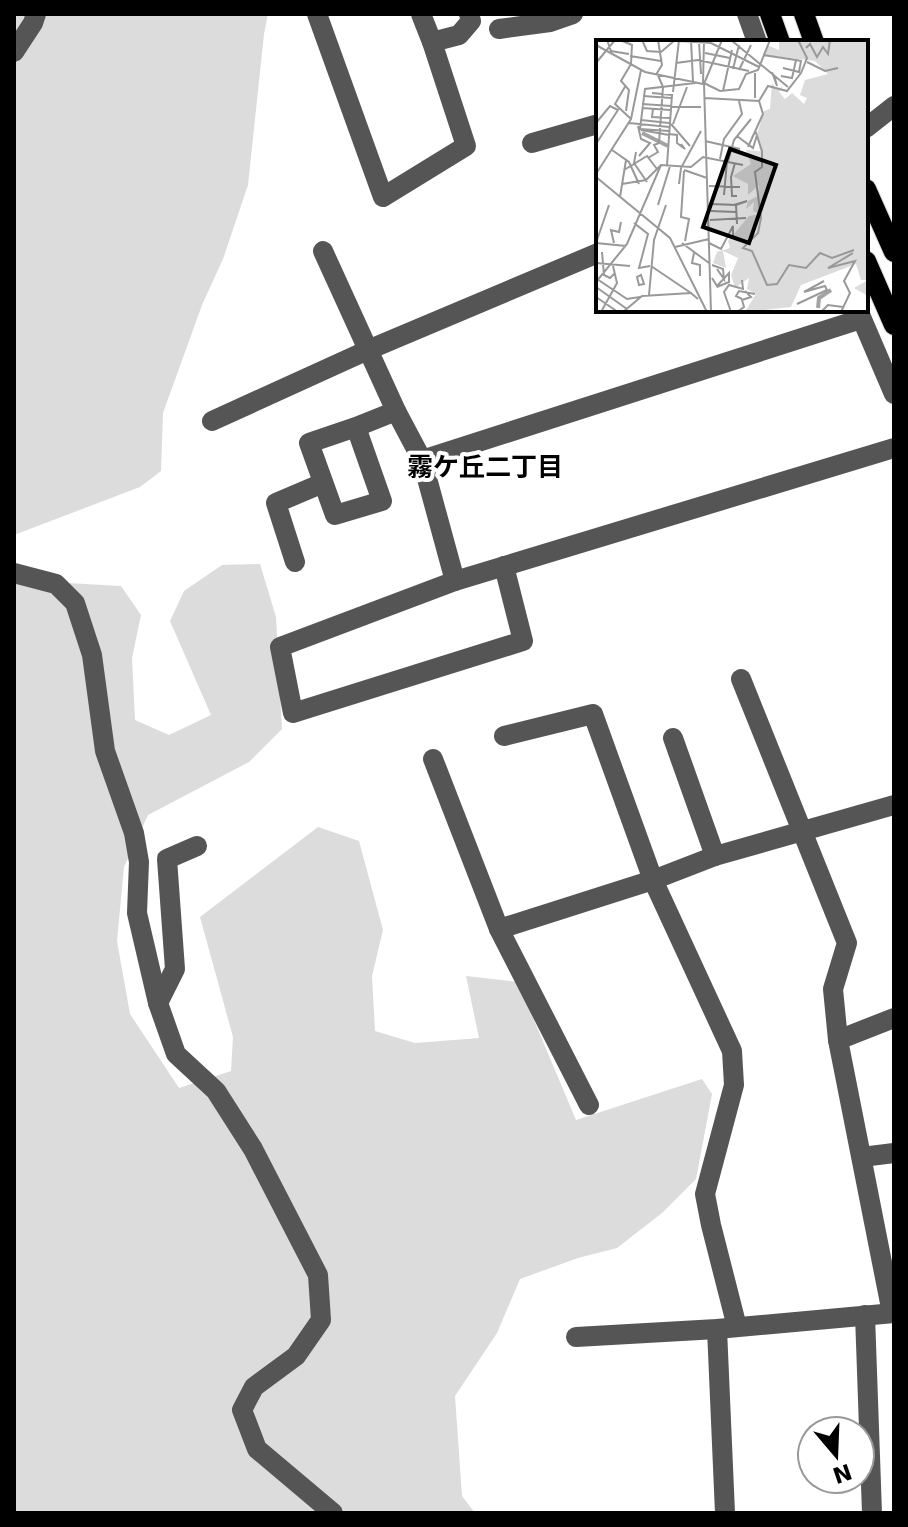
<svg xmlns="http://www.w3.org/2000/svg" width="908" height="1527" font-family="'DejaVu Sans','Noto Sans JP',sans-serif">
<rect width="100%" height="100%" fill="#fff"/>
<!-- green -->
<g fill="#dcdcdc">
<polygon points="14,14 268,14 264,34 248,185 223,259 202,305 163,413 161,471 140,487 14,535"/>
<polygon points="260,564 276,617 282,729 249,762 148,815 124,867 117,941 130,1014 179,1088 231,1071 233,1037 200,917 318,827 359,841 383,930 372,976 375,1031 415,1043 479,1038 466,976 518,982 576,1120 702,1079 712,1094 696,1179 662,1213 617,1248 578,1258 520,1279 497,1333 455,1396 462,1496 475,1513 14,1513 14,580 121,586 141,615 132,658 135,720 169,735 211,715 170,621 184,591 222,565"/>
</g>
<g fill="none" stroke-linecap="round" stroke-linejoin="round">
<defs>
<g id="major">
<polyline points="770,14 780,42"/>
<polyline points="804,14 814,42"/>
<polyline points="866,189 894,252"/>
<polyline points="866,261 894,325"/>
</g>
</defs>
<!-- major casing -->
<use href="#major" stroke="#dbdbdb" stroke-width="22"/>
<!-- minor -->
<g stroke="#555" stroke-width="20">
<polyline points="317,14 383,197 466,146 432,42 459,35 471,21 469,14"/>
<polyline points="421,14 432,42"/>
<polyline points="747,14 757,42"/>
<polyline points="499,29 550,22 573,14"/>
<polyline points="14,52 33,23 36,14"/>
<polyline points="866,128 894,106"/>
<polyline points="532,143 598,124"/>
<polyline points="323,251 396,411 422,460 455,581 894,448"/>
<polyline points="858,310 894,394"/>
<polyline points="212,421 368,350 598,253"/>
<polyline points="356,427 309,443 335,515 382,501 356,427 396,411"/>
<polyline points="422,460 861,319"/>
<polyline points="295,562 276,503 323,483"/>
<polyline points="14,573 56,584 75,603 92,655 105,751 134,833 139,862 137,913 158,1003 176,1054 216,1091 253,1149 318,1275 321,1320 296,1356 254,1387 242,1410 257,1449 333,1513"/>
<polyline points="455,581 280,647 293,713 523,641 504,566"/>
<polyline points="741,679 847,943 833,989 838,1040 892,1313"/>
<polyline points="504,736 593,714 653,880 732,1051 734,1085 705,1194 711,1225 737,1327"/>
<polyline points="673,738 715,856"/>
<polyline points="433,759 499,929 589,1105"/>
<polyline points="499,929 653,880 715,856 894,805"/>
<polyline points="158,1003 175,969 167,859 197,846"/>
<polyline points="838,1040 894,1018"/>
<polyline points="862,1157 894,1153"/>
<polyline points="865,1315 872,1513"/>
<polyline points="717,1329 725,1513"/>
<polyline points="576,1337 717,1329 894,1313"/>
</g>
<!-- major -->
<use href="#major" stroke="#000" stroke-width="20"/>
</g>
<g text-anchor="middle" stroke-width="8" stroke-linejoin="round" paint-order="stroke">
<!-- neighbourhood labels -->
<g font-size="26" font-weight="bold" fill="#000" stroke="#fff">
<text x="485" y="476">霧ケ丘二丁目</text>
</g>
</g>
<!-- overview -->
<g transform="translate(596 40)">
<rect width="272" height="272" fill="#fff"/>
<path d="M 183,0 L 272,0 L 272,256 L 258,248 L 272,240 L 265,240 L 260,224 L 205,245 L 195,267 L 149,272 L 160,254 L 151,249 L 153,238 L 139,248 L 135,235 L 142,218 L 127,211 L 130,228 L 117,223 L 121,212 L 134,208 L 132,201 L 153,176 L 164,174 L 157,171 L 158,162 L 150,169 L 152,161 L 162,156 L 163,145 L 152,155 L 152,144 L 137,136 L 155,124 L 150,110 L 164,111 L 161,94 L 168,71 L 174,69 L 176,43 L 181,50 L 187,46 L 183,52 L 189,59 L 196,53 L 208,64 L 211,58 L 204,55 L 209,40 L 232,34 L 219,21 L 167,15 L 171,5 L 183,10 Z" fill="#dcdcdc"/>
<path fill="none" stroke="#a3a3a3" stroke-width="4" d="M 46,93 L 72,106M 222,268 L 223,258 L 235,250"/>
<path fill="none" stroke="#999" stroke-width="2" d="M 11,0 L 15,11 L 33,14M 24,0 L 36,5 L 35,24 L 25,41 L 33,50 L 30,71M 46,0 L 51,11 L 65,12 L 79,0M 95,0 L 97,42M 135,0 L 192,47M 83,1 L 115,3 L 163,27M 103,2 L 105,34M 0,5 L 49,32 L 107,44 L 108,0M 210,8 L 214,4 L 221,17 L 227,7 L 232,14 L 234,0M 109,13 L 134,18M 167,15 L 200,20M 34,16 L 65,21M 211,22 L 229,31 L 242,28M 0,23 L 19,0M 80,23 L 102,20 L 153,31M 187,28 L 203,32 L 205,21 L 200,20M 137,29 L 143,5M 143,30 L 155,5M 176,32 L 181,46 L 178,35M 159,33 L 159,58M 185,36 L 196,38 L 200,20M 108,43 L 124,51 L 143,49 L 150,34 L 162,30 L 174,0M 30,45 L 19,64 L 35,79M 127,51 L 136,10M 77,52 L 83,0M 56,53 L 76,55 L 71,125M 47,56 L 75,58M 108,58 L 163,61 L 167,74 L 152,107M 163,61 L 172,46 L 191,51 L 205,33 L 211,18 L 202,0M 46,64 L 75,66M 75,67 L 105,67M 46,68 L 74,70M 57,69 L 56,77 L 74,78M 45,80 L 73,83M 0,83 L 14,66 L 22,70 L 0,104M 33,83 L 73,87M 75,84 L 94,106M 77,84 L 91,47M 42,86 L 45,99 L 54,103 L 43,116M 45,90 L 73,95M 159,90 L 166,111 L 166,127 L 159,132 L 165,178 L 162,193 L 147,208 L 156,211 L 171,245 L 181,244 L 193,225 L 210,228 L 224,213 L 236,218 L 258,210M 73,91 L 44,89 L 49,49 L 99,43M 73,94 L 81,95 L 81,103 L 89,109 L 85,104M 141,96 L 157,108 L 161,95M 109,101 L 144,109M 16,110 L 33,122 L 43,144M 40,112 L 38,123 L 51,142M 52,118 L 62,112 L 58,105 L 63,103 L 67,47 L 61,33 L 66,25 L 62,0M 124,119 L 128,99 L 146,74 L 143,61M 132,121 L 138,100 L 155,79M 139,123 L 135,137 L 136,156 L 141,156M 28,130 L 51,116 L 61,129M 88,130 L 111,138M 88,131 L 85,177 L 93,179 L 89,201M 0,134 L 35,79 L 45,30M 0,137 L 74,198 L 111,272M 26,144 L 50,140 L 65,125 L 95,127 L 107,117 L 147,125M 83,144 L 85,128 L 105,91M 113,146 L 144,147M 128,155 L 131,121M 24,157 L 30,120M 115,164 L 140,165 L 141,184M 62,165 L 74,126M 138,165 L 151,161 L 140,165M 115,171 L 140,172M 114,180 L 150,178M 38,183 L 52,194 L 43,228 L 54,226M 0,203 L 13,165M 0,203 L 30,206M 18,203 L 15,190 L 23,192 L 25,182M 86,203 L 113,223M 113,203 L 125,209 L 137,186 L 137,198M 79,207 L 113,199M 6,212 L 8,235 L 14,238 L 18,234M 98,213 L 96,223 L 104,225 L 104,236M 0,223 L 34,226M 116,225 L 127,229 L 128,239 L 121,229M 55,226 L 95,253M 45,235 L 48,244 L 43,245 L 41,237 ZM 116,238 L 121,246 L 133,233 L 133,242 L 121,247M 1,239 L 31,259 L 44,257M 0,242 L 31,204 L 65,125M 0,247 L 31,269M 53,255 L 58,200 L 70,165M 0,257 L 22,272M 146,259 L 140,256 L 143,251 L 159,254M 201,264 L 231,250 L 229,246 L 208,252 L 228,241M 5,272 L 21,243 L 17,226M 27,272 L 46,256 L 95,253 L 102,259M 115,272 L 108,44 L 126,0M 135,272 L 128,252 L 133,245 L 147,249 L 146,240M 141,272 L 148,267 L 146,260 L 155,257 L 149,251M 225,272 L 232,265 L 247,267M 245,272 L 254,253 L 248,241 L 259,221 L 232,228 L 257,213"/>
<path fill="#000" fill-opacity="0.15" stroke="#000" stroke-width="4" d="M 134,109 L 180,125 L 153,203 L 107,187 Z"/>
<rect width="272" height="272" fill="none" stroke="#000" stroke-width="4"/>
</g>
<!-- border -->
<rect width="908" height="1527" fill="none" stroke="#000000" stroke-width="32"/>
<!-- north arrow -->
<g transform="translate(836 1455) rotate(161)"><circle r="38" fill="#ffffff" stroke="#999999" stroke-width="2"/>
<path d="M0-6L14 30L0 20L-14 30Z" fill="#000000"/>
<text y="-12" font-size="22" font-weight="bold" text-anchor="middle" fill="#000000">N</text>
</g>
</svg>
